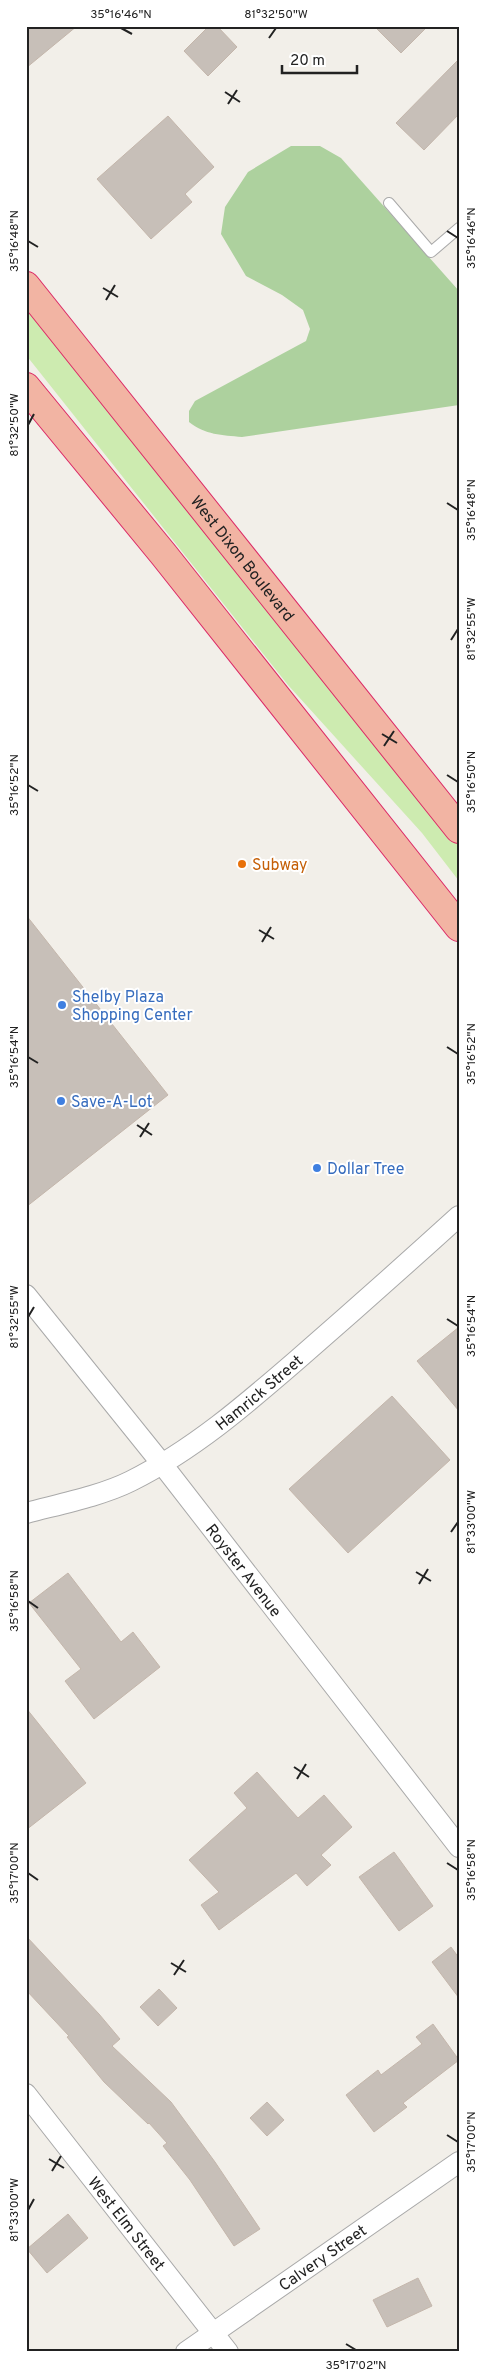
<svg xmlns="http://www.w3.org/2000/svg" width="485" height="2378" font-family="Overpass,sans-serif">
<rect width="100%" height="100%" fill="#f2efe9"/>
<!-- grass -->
<polygon fill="#cdebb0" points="26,301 459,846 459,881 422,833 288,685 26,355"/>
<!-- forest -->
<path fill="#add19e" d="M 291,146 L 320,146 L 341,158 L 459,291 L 459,405 L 242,437 C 222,435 205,435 189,422 L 189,411 L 195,401 L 306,341 L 310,329 L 303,310 L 282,295 L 246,276 L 221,234 L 225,207 L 248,172 Z"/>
<!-- building -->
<g fill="#c7bfb8" stroke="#c4b6ab">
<polygon points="26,26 77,26 26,68"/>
<polygon points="209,26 217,26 237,47 208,76 184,51"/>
<polygon points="374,26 428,26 401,53"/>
<polygon points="459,59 459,114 424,150 396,123"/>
<polygon points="168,116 214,167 185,194 192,202 151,239 97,179"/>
<polygon points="26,915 168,1095 26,1207"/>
<polygon points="459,1327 459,1411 417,1361"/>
<polygon points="392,1396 450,1460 348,1553 289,1489"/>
<polygon points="68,1573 121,1642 133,1632 160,1667 94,1719 65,1681 81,1669 29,1603"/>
<polygon points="26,1708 86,1783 26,1830"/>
<polygon points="257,1772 298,1818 324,1795 352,1827 321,1855 331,1865 307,1886 296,1873 219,1930 201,1905 219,1892 189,1860 247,1808 234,1793"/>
<polygon points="394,1852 433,1906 399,1931 359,1877"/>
<polygon points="26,1936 99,2014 120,2039 112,2046 171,2102 215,2162 260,2229 234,2246 190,2180 163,2146 167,2143 149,2123 148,2124 104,2082 67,2037 69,2036 26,1990"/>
<polygon points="451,1947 459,1958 459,1998 432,1962"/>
<polygon points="159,1989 177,2008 158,2026 140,2007"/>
<polygon points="433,2024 459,2060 403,2103 407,2107 374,2132 346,2095 378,2070 381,2075 422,2044 416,2037"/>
<polygon points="267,2102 284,2120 267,2136 250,2118"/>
<polygon points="68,2214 88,2238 47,2273 27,2249"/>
<polygon points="418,2278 432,2306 387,2327 373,2300"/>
</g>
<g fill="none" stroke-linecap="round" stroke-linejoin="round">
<defs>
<polyline id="service" points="389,203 431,252 459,228"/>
<g id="minor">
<path id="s1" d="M 26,1295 L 162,1464 L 459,1847"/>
<path id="s2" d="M 26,1513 C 60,1504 101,1496 131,1481 C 193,1450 245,1405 297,1360 C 351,1313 405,1265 459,1216"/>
<path id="s3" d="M 26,2094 L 228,2352"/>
<path id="s4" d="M 186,2352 L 459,2162"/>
</g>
<g id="trunk">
<path id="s5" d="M 26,286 L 459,829"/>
<polyline points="26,387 164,555 459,927"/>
</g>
</defs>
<!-- service casing -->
<use href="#service" stroke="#a9a9a9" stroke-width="12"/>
<!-- minor casing -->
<use href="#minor" stroke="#a9a9a9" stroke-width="22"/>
<!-- trunk casing -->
<use href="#trunk" stroke="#dc2a67" stroke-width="30"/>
<!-- service -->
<use href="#service" stroke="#fff" stroke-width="10"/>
<!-- minor -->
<use href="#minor" stroke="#fff" stroke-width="20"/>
<!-- trunk -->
<use href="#trunk" stroke="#f2b4a3" stroke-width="28"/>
</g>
<!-- ticks -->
<path fill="none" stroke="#222" stroke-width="2" d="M 121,28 L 132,34M 269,38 L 276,28M 225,92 L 240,102M 228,104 L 237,90M 447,231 L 458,238M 28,241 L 38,247M 103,288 L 118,297M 106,300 L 115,285M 28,425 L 34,414M 447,503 L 458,510M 451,640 L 458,629M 382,734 L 397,743M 384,746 L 394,731M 447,775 L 458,782M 28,785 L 38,791M 259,930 L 274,939M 262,942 L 271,927M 447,1047 L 458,1054M 28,1057 L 38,1063M 137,1125 L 152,1135M 140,1137 L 149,1123M 28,1317 L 34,1307M 447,1319 L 458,1326M 451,1532 L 458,1522M 416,1572 L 431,1581M 419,1584 L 428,1569M 28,1601 L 38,1608M 294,1767 L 309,1777M 297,1779 L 306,1764M 447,1863 L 458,1870M 28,1873 L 38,1880M 171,1963 L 186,1972M 174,1975 L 184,1960M 447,2135 L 458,2142M 49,2159 L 64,2168M 52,2171 L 61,2156M 28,2210 L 34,2199M 346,2344 L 356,2350"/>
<!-- markers -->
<circle fill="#e8710a" stroke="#fff" stroke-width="2" cx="242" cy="864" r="5"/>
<g fill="#3f7fe0" stroke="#fff" stroke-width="2">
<circle cx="62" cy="1005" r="5"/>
<circle cx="61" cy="1101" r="5"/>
<circle cx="317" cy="1168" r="5"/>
</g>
<g text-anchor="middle" stroke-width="4" stroke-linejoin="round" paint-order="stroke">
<!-- street labels -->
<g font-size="16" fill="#222" stroke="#fff">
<text dy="6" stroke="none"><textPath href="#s5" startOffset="348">West Dixon Boulevard</textPath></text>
<text dy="6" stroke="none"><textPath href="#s2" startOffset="266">Hamrick Street</textPath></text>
<text dy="6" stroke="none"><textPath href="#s1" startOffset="351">Royster Avenue</textPath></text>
<text dy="6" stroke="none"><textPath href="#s3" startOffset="164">West Elm Street</textPath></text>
<text dy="6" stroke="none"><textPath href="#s4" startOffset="166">Calvery Street</textPath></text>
</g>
<!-- food labels -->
<g font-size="16" fill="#c56008" stroke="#fff" text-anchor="start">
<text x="252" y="870">Subway</text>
</g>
<!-- shop labels -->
<g font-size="16" fill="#366cbe" stroke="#fff" text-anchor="start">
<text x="72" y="1002">Shelby Plaza<tspan x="72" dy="18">Shopping Center</tspan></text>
<text x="71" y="1107">Save-A-Lot</text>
<text x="327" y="1174">Dollar Tree</text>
</g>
</g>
<!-- border -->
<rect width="485" height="2378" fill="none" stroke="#ffffff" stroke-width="55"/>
<!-- scale -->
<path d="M282 65v8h75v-8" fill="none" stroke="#222222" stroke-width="2.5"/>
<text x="290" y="65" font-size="15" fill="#222222" stroke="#ffffff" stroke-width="4" paint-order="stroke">20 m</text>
<rect x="28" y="28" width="430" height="2322" fill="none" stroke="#222" stroke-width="2"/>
<g font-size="12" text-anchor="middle" fill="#222">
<text x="121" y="18">35°16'46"N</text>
<text x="276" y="18">81°32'50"W</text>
<text transform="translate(471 238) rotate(-90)" y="4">35°16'46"N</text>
<text transform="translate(14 241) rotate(-90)" y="4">35°16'48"N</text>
<text transform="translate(14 425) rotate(-90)" y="4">81°32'50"W</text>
<text transform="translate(471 510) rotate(-90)" y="4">35°16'48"N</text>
<text transform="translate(471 629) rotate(-90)" y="4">81°32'55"W</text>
<text transform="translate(471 782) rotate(-90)" y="4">35°16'50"N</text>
<text transform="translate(14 785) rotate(-90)" y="4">35°16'52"N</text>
<text transform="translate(471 1054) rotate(-90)" y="4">35°16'52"N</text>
<text transform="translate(14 1057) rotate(-90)" y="4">35°16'54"N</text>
<text transform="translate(14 1317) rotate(-90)" y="4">81°32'55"W</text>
<text transform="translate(471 1326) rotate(-90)" y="4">35°16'54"N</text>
<text transform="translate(471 1522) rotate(-90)" y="4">81°33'00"W</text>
<text transform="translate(14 1601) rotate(-90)" y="4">35°16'58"N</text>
<text transform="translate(471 1870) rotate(-90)" y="4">35°16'58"N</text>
<text transform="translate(14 1873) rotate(-90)" y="4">35°17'00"N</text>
<text transform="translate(471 2142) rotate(-90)" y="4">35°17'00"N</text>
<text transform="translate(14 2210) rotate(-90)" y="4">81°33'00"W</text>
<text x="356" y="2369">35°17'02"N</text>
</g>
</svg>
